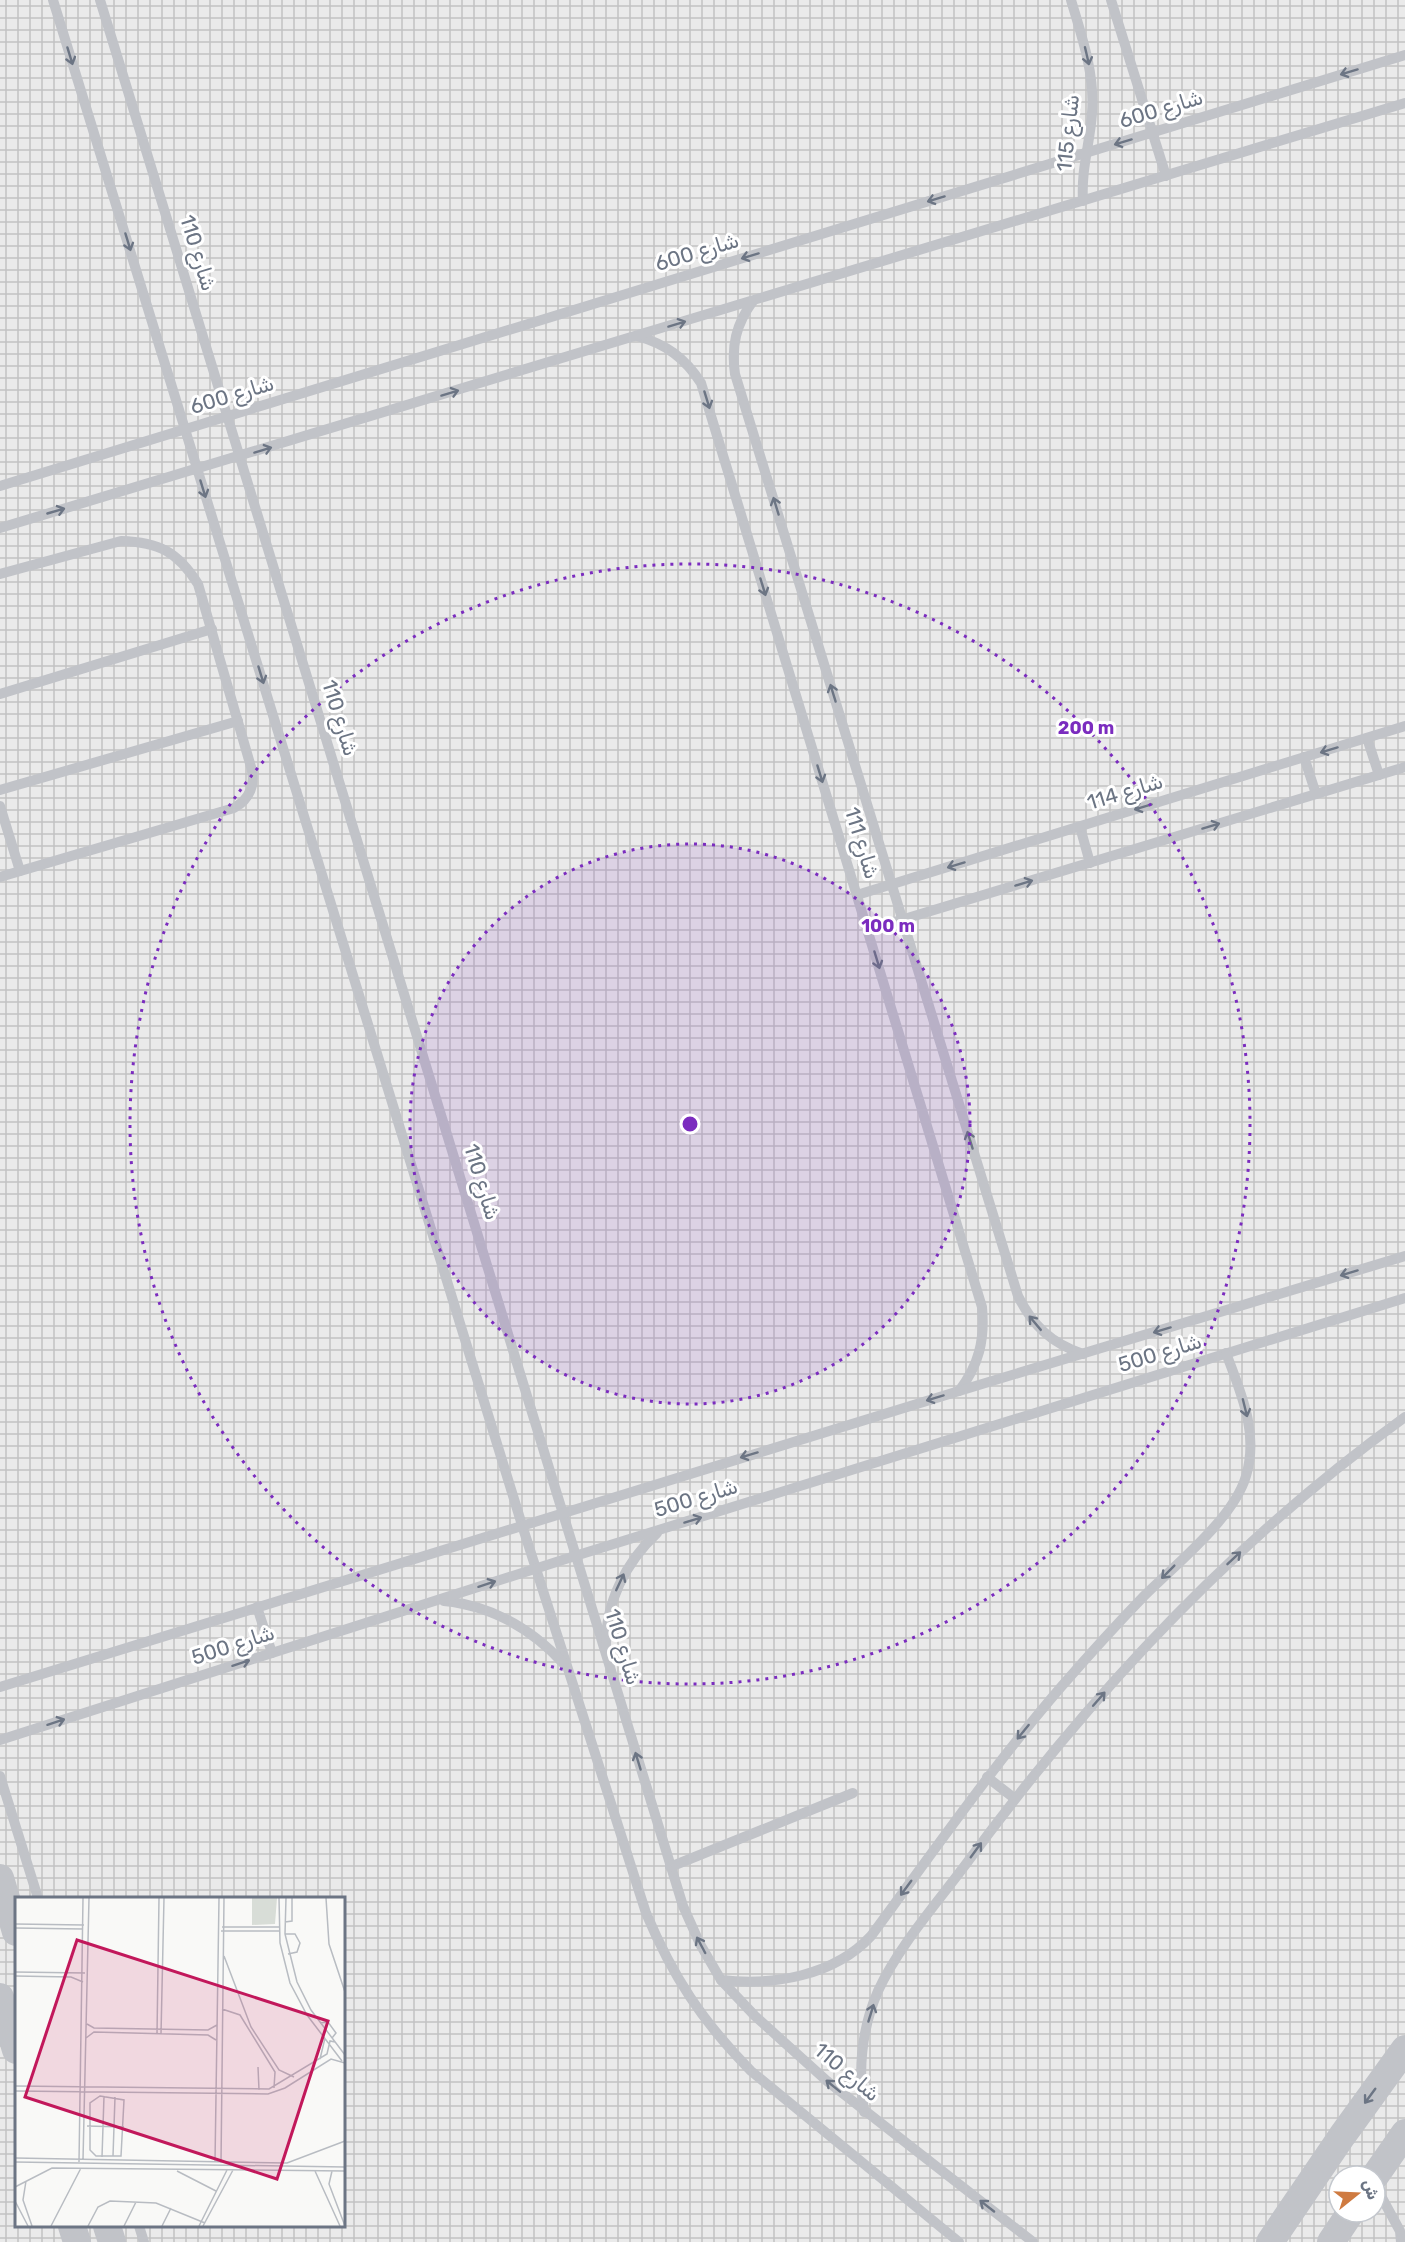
<svg xmlns="http://www.w3.org/2000/svg" width="1405" height="2242" font-family="Rubik,Vazirmatn,sans-serif">
<defs>
<pattern id="industrial-grid" width="8" height="8" patternUnits="userSpaceOnUse" patternTransform="scale(1.5)"><rect width="8" height="8" fill="#eaeaea"/><path d="M0 4h8M4 0v8" fill="none" stroke="#c2c2c3"/></pattern>
</defs>
<rect width="100%" height="100%" fill="#f9f9f7"/>
<!-- industrial -->
<path fill="url(#industrial-grid)" fill-rule="evenodd" d="M 0,0 L 1405,0 L 1405,2242 L 0,2242 ZM 16,1898 L 344,1898 L 344,2226 L 16,2226 ZM 1339,2176 L 1375,2176 L 1375,2212 L 1339,2212 Z"/>
<g fill="none" stroke-linecap="round" stroke-linejoin="round">
<!-- service -->
<g stroke="#c1c3c8" stroke-width="10">
<path d="M 53,0 L 522,1525 L 646,1913 C 673,1977 702,2021 751,2071 L 959,2242"/>
<polyline points="100,0 683,1906 700,1944 721,1980 755,2016 827,2081 1033,2242"/>
<path d="M 1071,0 C 1082,37 1095,74 1092,113 C 1090,144 1081,168 1083,201"/>
<polyline points="1111,0 1166,176"/>
<path d="M 753,301 C 736,324 731,346 735,374 L 1018,1296 C 1033,1326 1051,1343 1083,1354"/>
<path d="M 637,336 C 666,344 685,358 701,383 L 982,1307 C 985,1340 979,1365 959,1391"/>
<polyline points="0,486 1405,55"/>
<polyline points="0,528 1405,103"/>
<path d="M 0,574 L 121,541 C 159,542 178,552 198,584 L 251,767 C 256,784 250,799 234,808 L 0,877"/>
<polyline points="0,694 212,629"/>
<polyline points="1367,738 1379,775"/>
<polyline points="1304,757 1316,794"/>
<polyline points="0,790 238,721"/>
<polyline points="0,806 20,871"/>
<polyline points="1080,827 1090,863"/>
<polyline points="857,895 1405,726"/>
<polyline points="868,930 1405,767"/>
<path d="M 444,1601 C 493,1606 531,1628 564,1664"/>
<polyline points="257,1607 272,1653"/>
<path d="M 606,1646 C 605,1603 626,1562 657,1533"/>
<polyline points="0,1687 959,1391 1405,1256"/>
<polyline points="0,1740 575,1556 1405,1298"/>
<polyline points="0,1776 38,1898"/>
<polyline points="987,1777 1014,1798"/>
<polyline points="670,1867 853,1793"/>
<path d="M 721,1980 C 773,1986 834,1976 871,1936 C 933,1852 993,1766 1061,1687 C 1088,1656 1116,1625 1144,1596 C 1176,1564 1234,1518 1246,1476 C 1259,1433 1241,1393 1226,1353"/>
<path d="M 864,2112 C 858,2071 861,2030 878,1991 C 898,1947 937,1903 966,1864 C 1090,1695 1234,1540 1405,1417"/>
<polyline points="1375,2185 1400,2231 1401,2242"/>
<polyline points="139,2226 144,2242"/>
</g>
<!-- tertiary -->
<g stroke="#c1c3c8" stroke-width="28">
<polyline points="0,1878 16,1932"/>
<polyline points="0,1997 16,2050"/>
<polyline points="1375,2176 1405,2133"/>
<polyline points="72,2226 77,2242"/>
<polyline points="107,2226 112,2242"/>
<polyline points="1270,2242 1342,2136 1405,2049"/>
<polyline points="1331,2242 1351,2212"/>
</g>
</g>
<!-- one-way arrows -->
<defs><path id="oneway-shaft" d="M-6 0H5M1.5-3L5.5 0L1.5 3" fill="none" stroke-width="1.6" stroke-linecap="round" stroke-linejoin="round" transform="scale(1.5)"/></defs>
<g stroke="#6c7584">
<use href="#oneway-shaft" transform="translate(70 56) rotate(73)"/>
<use href="#oneway-shaft" transform="translate(1087 56) rotate(77)"/>
<use href="#oneway-shaft" transform="translate(1349 72) rotate(163)"/>
<use href="#oneway-shaft" transform="translate(1123 142) rotate(163)"/>
<use href="#oneway-shaft" transform="translate(936 199) rotate(163)"/>
<use href="#oneway-shaft" transform="translate(128 242) rotate(73)"/>
<use href="#oneway-shaft" transform="translate(750 256) rotate(163)"/>
<use href="#oneway-shaft" transform="translate(677 324) rotate(-17)"/>
<use href="#oneway-shaft" transform="translate(450 393) rotate(-17)"/>
<use href="#oneway-shaft" transform="translate(707 400) rotate(73)"/>
<use href="#oneway-shaft" transform="translate(263 450) rotate(-17)"/>
<use href="#oneway-shaft" transform="translate(203 489) rotate(73)"/>
<use href="#oneway-shaft" transform="translate(776 506) rotate(-107)"/>
<use href="#oneway-shaft" transform="translate(56 511) rotate(-16)"/>
<use href="#oneway-shaft" transform="translate(763 587) rotate(73)"/>
<use href="#oneway-shaft" transform="translate(261 675) rotate(73)"/>
<use href="#oneway-shaft" transform="translate(833 693) rotate(-107)"/>
<use href="#oneway-shaft" transform="translate(1329 750) rotate(163)"/>
<use href="#oneway-shaft" transform="translate(820 774) rotate(73)"/>
<use href="#oneway-shaft" transform="translate(1143 807) rotate(163)"/>
<use href="#oneway-shaft" transform="translate(1211 826) rotate(-17)"/>
<use href="#oneway-shaft" transform="translate(956 865) rotate(163)"/>
<use href="#oneway-shaft" transform="translate(1024 883) rotate(-17)"/>
<use href="#oneway-shaft" transform="translate(877 960) rotate(73)"/>
<use href="#oneway-shaft" transform="translate(970 1140) rotate(-107)"/>
<use href="#oneway-shaft" transform="translate(1349 1273) rotate(163)"/>
<use href="#oneway-shaft" transform="translate(1035 1323) rotate(-130)"/>
<use href="#oneway-shaft" transform="translate(1162 1330) rotate(163)"/>
<use href="#oneway-shaft" transform="translate(935 1398) rotate(163)"/>
<use href="#oneway-shaft" transform="translate(1245 1408) rotate(76)"/>
<use href="#oneway-shaft" transform="translate(749 1455) rotate(163)"/>
<use href="#oneway-shaft" transform="translate(693 1520) rotate(-17)"/>
<use href="#oneway-shaft" transform="translate(1234 1558) rotate(-43)"/>
<use href="#oneway-shaft" transform="translate(1168 1572) rotate(135)"/>
<use href="#oneway-shaft" transform="translate(620 1582) rotate(-65)"/>
<use href="#oneway-shaft" transform="translate(487 1584) rotate(-18)"/>
<use href="#oneway-shaft" transform="translate(241 1663) rotate(-18)"/>
<use href="#oneway-shaft" transform="translate(1099 1699) rotate(-49)"/>
<use href="#oneway-shaft" transform="translate(56 1722) rotate(-18)"/>
<use href="#oneway-shaft" transform="translate(1023 1732) rotate(129)"/>
<use href="#oneway-shaft" transform="translate(638 1761) rotate(-107)"/>
<use href="#oneway-shaft" transform="translate(976 1850) rotate(-54)"/>
<use href="#oneway-shaft" transform="translate(906 1888) rotate(126)"/>
<use href="#oneway-shaft" transform="translate(701 1945) rotate(-118)"/>
<use href="#oneway-shaft" transform="translate(871 2013) rotate(-73)"/>
<use href="#oneway-shaft" transform="translate(833 2086) rotate(-141)"/>
<use href="#oneway-shaft" transform="translate(1370 2096) rotate(126)"/>
<use href="#oneway-shaft" transform="translate(987 2206) rotate(-142)"/>
</g>
<!-- distance rings -->
<circle cx="690" cy="1124" r="280" fill="#7b2cbf" fill-opacity=".12"/>
<g fill="none" stroke="#7b2cbf" stroke-width="3" stroke-dasharray="3 6">
<circle cx="690" cy="1124" r="280"/>
<circle cx="690" cy="1124" r="560"/>
</g>
<g text-anchor="middle" stroke-width="6" stroke-linejoin="round" paint-order="stroke">
<!-- street labels -->
<g font-size="21" fill="#6c7584" stroke="#fff">
<text transform="translate(1161 109) rotate(-17)" y="7">شارع 600</text>
<text transform="translate(1068 133) rotate(-84)" y="7">شارع 115</text>
<text transform="translate(697 252) rotate(-17)" y="7">شارع 600</text>
<text transform="translate(198 253) rotate(73)" y="7">شارع 110</text>
<text transform="translate(232 395) rotate(-17)" y="7">شارع 600</text>
<text transform="translate(340 718) rotate(73)" y="7">شارع 110</text>
<text transform="translate(1125 792) rotate(-17)" y="7">شارع 114</text>
<text transform="translate(862 843) rotate(73)" y="7">شارع 111</text>
<text transform="translate(482 1182) rotate(73)" y="7">شارع 110</text>
<text transform="translate(1160 1353) rotate(-17)" y="7">شارع 500</text>
<text transform="translate(696 1498) rotate(-17)" y="7">شارع 500</text>
<text transform="translate(233 1645) rotate(-18)" y="7">شارع 500</text>
<text transform="translate(623 1647) rotate(73)" y="7">شارع 110</text>
<text transform="translate(847 2072) rotate(40)" y="7">شارع 110</text>
</g>
</g>
<!-- overview -->
<g transform="translate(15 1897)">
<rect width="330" height="330" fill="#f9f9f7"/>
<path d="M 237,1 L 262,1 L 260,27 L 237,28 Z" fill="#d8ddd7"/>
<path fill="none" stroke="#b8bcc2" stroke-width="1.5" d="M 264,1 L 265,46 L 275,86 L 292,118 L 327,164M 271,1 L 270,37 L 282,85 L 296,113 L 330,158M 311,1 L 314,47 L 330,95M 270,25 L 277,24 L 277,1M 0,27 L 69,28M 207,30 L 264,30M 0,31 L 68,32M 206,34 L 264,34M 270,37 L 280,37 L 285,46 L 282,55 L 273,57M 209,59 L 236,130 L 264,173 L 279,180M 0,75 L 70,76M 0,79 L 56,80 L 68,85M 207,112 L 225,118 L 260,175 L 259,191M 305,126 L 313,125 L 321,136 L 317,141M 72,127 L 79,131 L 193,133 L 202,128M 142,137 L 144,1M 146,137 L 149,1M 71,141 L 79,135 L 193,138 L 201,143M 305,162 L 310,141M 243,170 L 244,193M 0,189 L 254,192 L 312,157 L 315,144 L 320,145M 0,194 L 253,197 L 270,191 L 316,162 L 330,166M 85,199 L 109,203 L 106,259 L 81,259 L 75,253 L 75,206 ZM 72,229 L 109,230M 98,259 L 100,200M 87,260 L 89,199M 0,261 L 272,266 L 330,244M 68,263 L 74,1M 0,265 L 330,270M 64,265 L 68,1M 200,265 L 204,1M 206,266 L 209,1M 162,274 L 201,294M 300,274 L 325,329M 317,274 L 314,287 L 330,329M 11,284 L 8,303 L 17,329M 0,290 L 37,271 L 330,274M 0,304 L 13,329M 36,329 L 66,271M 73,329 L 83,310 L 95,304 L 141,306 L 190,326M 109,329 L 121,305M 147,329 L 156,311M 184,329 L 212,273M 188,329 L 218,273"/>
<path fill="#c2185b" fill-opacity="0.15" stroke="#c2185b" stroke-width="3" d="M 62,43 L 313,124 L 262,282 L 10,200 Z"/>
<rect width="330" height="330" fill="none" stroke="#6c7584" stroke-width="3"/>
</g>
<circle cx="690" cy="1124" r="9" fill="#7b2cbf" stroke="#fff" stroke-width="3"/>
<g font-size="18" text-anchor="middle" font-weight="bold" fill="#7b2cbf" stroke="#fff" stroke-width="6" stroke-linejoin="round" paint-order="stroke">
<text x="1086" y="734">200 m</text>
<text x="888" y="932">100 m</text>
</g>
<!-- north arrow -->
<g transform="translate(1357 2194) rotate(72)"><circle r="28" fill="#ffffff" stroke="#c4c8ce" stroke-width="1.5"/>
<path d="M0-4.5L10 22L0 15L-10 22Z" fill="#cf7b41"/>
<text y="-9" font-size="16" font-weight="bold" text-anchor="middle" fill="#6c7584">ش</text>
</g>
</svg>
